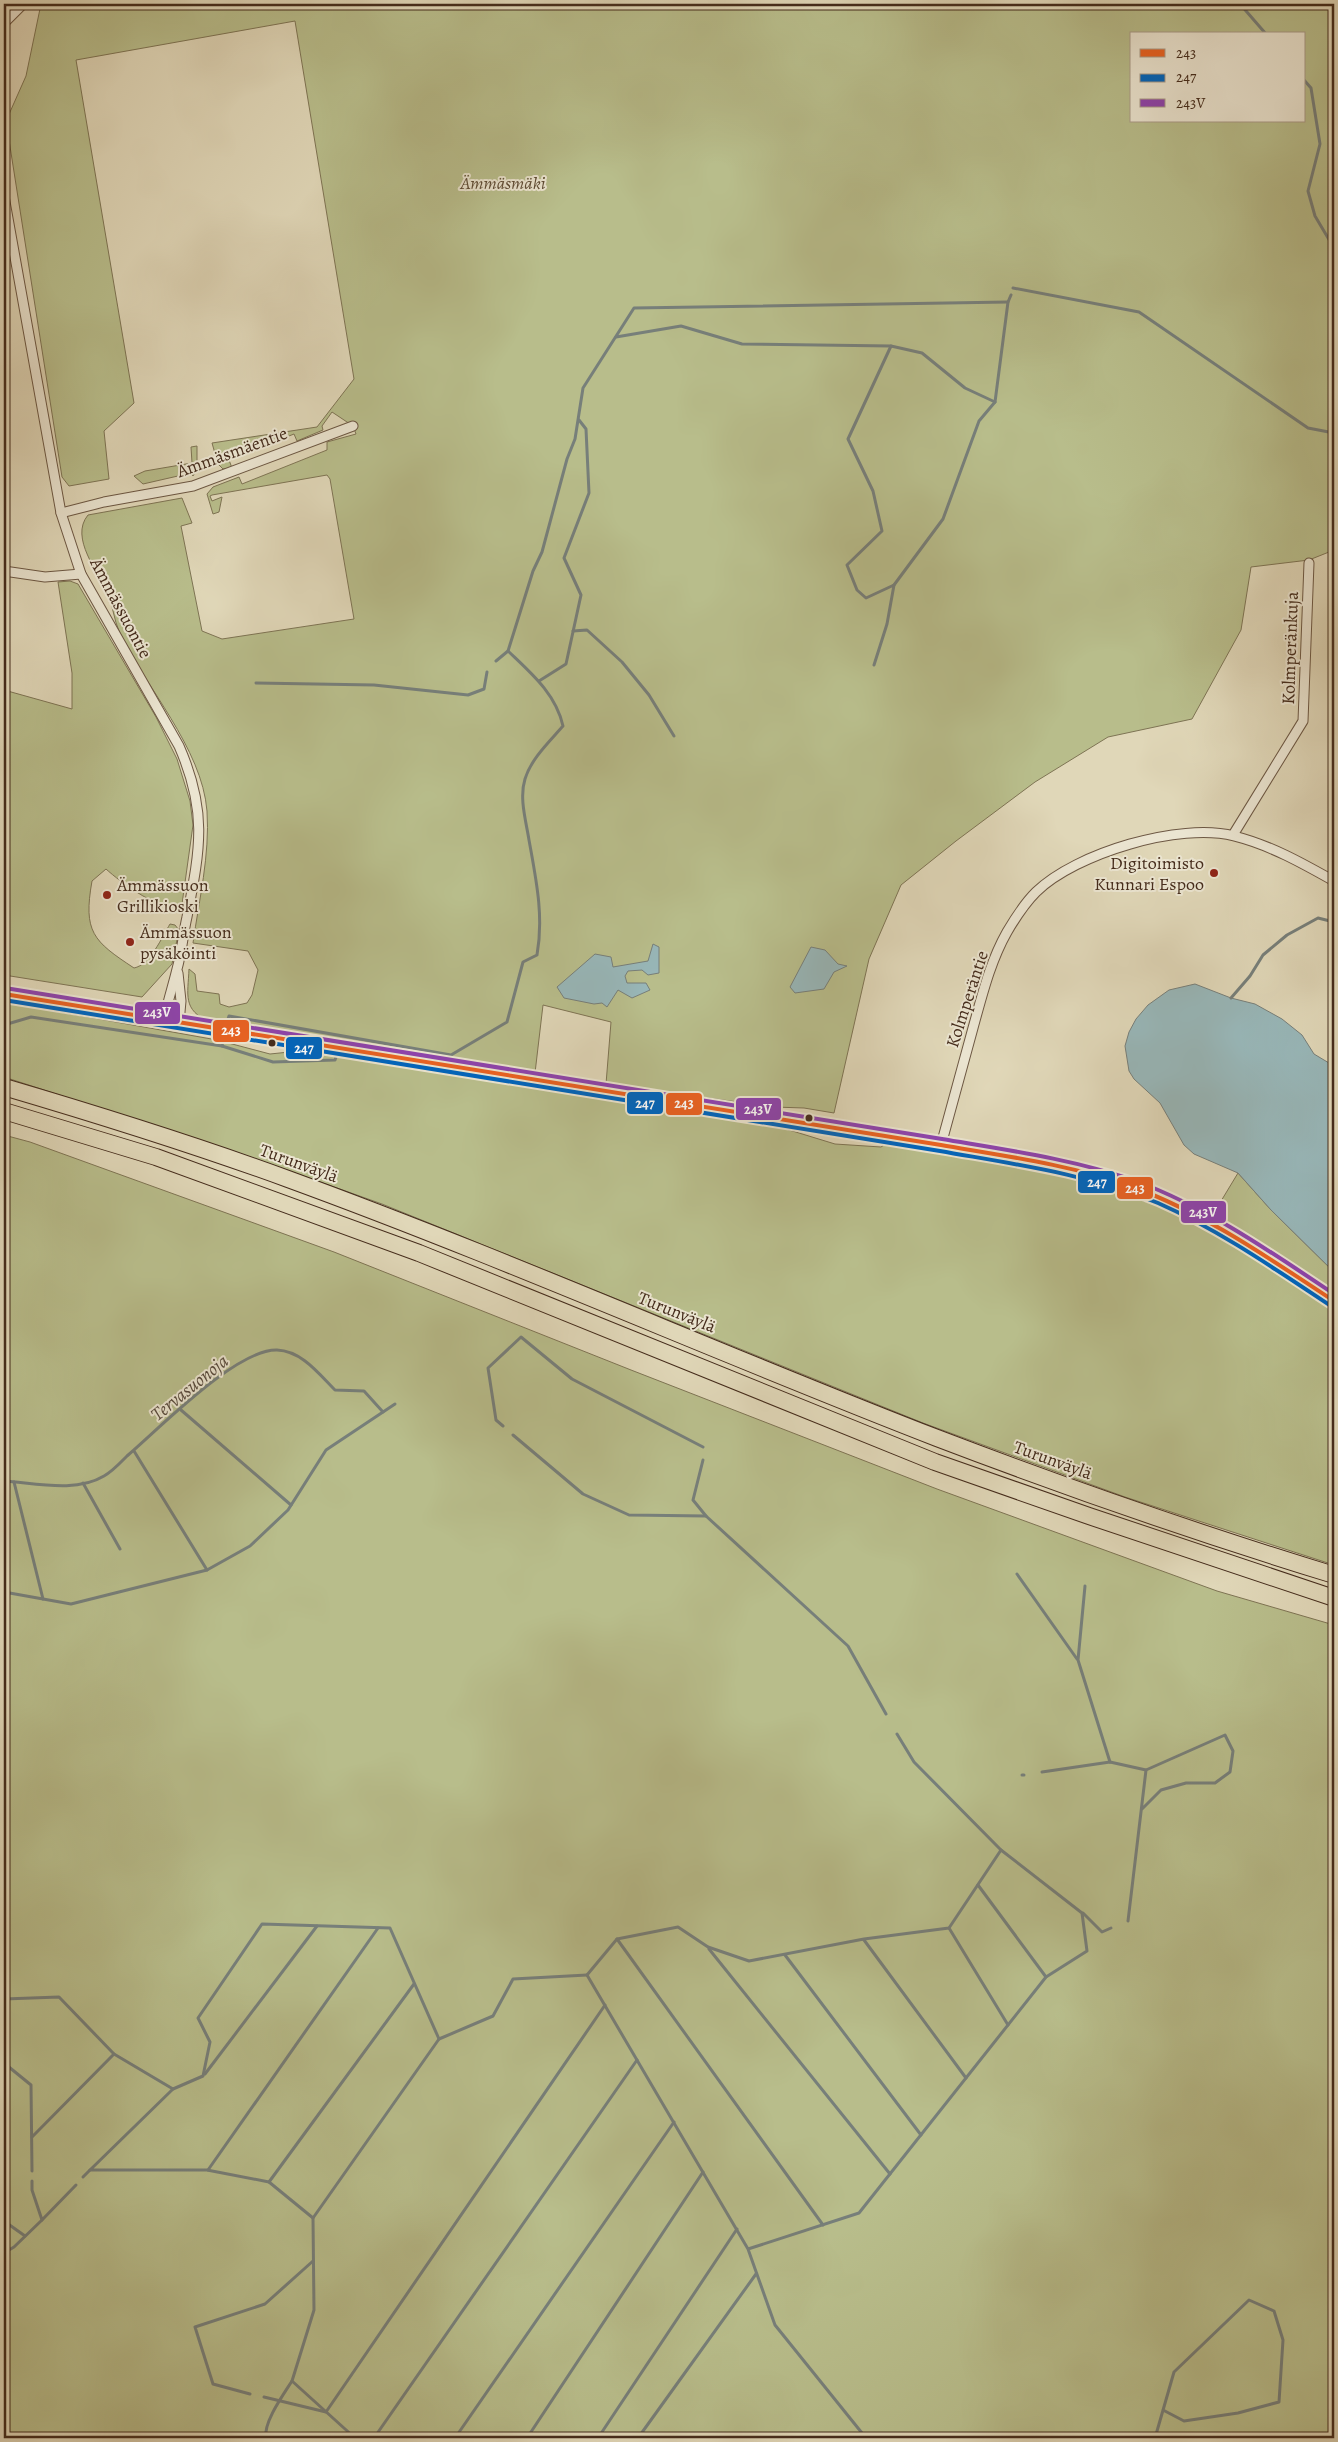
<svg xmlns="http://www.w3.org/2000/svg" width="1338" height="2442" font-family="Alegreya,serif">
<rect width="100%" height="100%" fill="#e0d7b8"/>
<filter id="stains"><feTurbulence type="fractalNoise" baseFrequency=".004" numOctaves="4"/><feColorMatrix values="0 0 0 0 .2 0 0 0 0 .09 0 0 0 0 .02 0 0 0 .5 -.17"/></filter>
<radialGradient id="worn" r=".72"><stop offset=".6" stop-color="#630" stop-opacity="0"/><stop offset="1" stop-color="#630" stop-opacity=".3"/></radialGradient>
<!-- green -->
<g fill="#b8bd8b" stroke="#7e7454" fill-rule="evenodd">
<path d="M 41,4 L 1334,4 L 1334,550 L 1309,560 L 1251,567 L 1241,630 L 1192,719 L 1108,737 L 1035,782 L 956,841 L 901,885 L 869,959 L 834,1113 L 804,1108 L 774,1107 L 606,1084 L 611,1022 L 543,1005 L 535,1073 L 210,1022 C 182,1010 188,995 189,969 L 195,974 L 197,991 L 219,994 L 220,1004 L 229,1007 L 247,1003 L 252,995 L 258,970 L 248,951 L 193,943 C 199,900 210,855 207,811 C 202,748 145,687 119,631 C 114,620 113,606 108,595 C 99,572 69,538 88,515 L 182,498 L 192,523 L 181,526 L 202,631 L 222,639 L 354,619 L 330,479 L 327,475 L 212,495 L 210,496 L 212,501 L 222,497 L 219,512 L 213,514 L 207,494 L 213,487 L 239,477 L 242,484 L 327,450 L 327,442 L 356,434 L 353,426 L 332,412 L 322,426 L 323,430 L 297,441 L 294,434 L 229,460 L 232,468 L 223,469 L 218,464 L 212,443 L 317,427 L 354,379 L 295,21 L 76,60 L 134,403 L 104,431 L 109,479 L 69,486 L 62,477 L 6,121 L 26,76 ZM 1132,34 L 1304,34 L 1304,121 L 1132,121 Z"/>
<polygon points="197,446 197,469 193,476 191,473 143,484 134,476 145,471 192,463 191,447"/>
<path d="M 70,581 L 78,584 L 156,717 L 177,759 L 190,801 L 193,825 L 182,904 C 166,917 119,881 106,869 L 92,881 C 83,932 93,941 134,968 C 150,965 162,937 170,924 L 175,925 L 179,930 L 172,964 L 142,997 L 4,975 L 4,690 L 72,709 L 72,673 L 58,582 Z"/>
<polygon points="4,1002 217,1040 270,1054 299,1051 442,1070 763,1122 835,1144 881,1147 884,1145 958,1154 1073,1178 1169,1209 1243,1249 1334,1308 1334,1565 1125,1497 923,1423 382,1204 250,1157 4,1077"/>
<polygon points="4,1135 30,1142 334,1252 631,1370 937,1489 1217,1591 1334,1625 1334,2438 4,2438"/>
<polygon points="1238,1173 1271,1210 1334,1272 1334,1293 1266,1247 1212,1216"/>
</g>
<!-- water -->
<g fill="#98b7b9" stroke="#777f7a">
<polygon points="653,944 659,947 659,973 648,975 642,970 628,971 625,976 627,983 646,983 650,990 632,998 618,990 607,1007 602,1003 594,1004 564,998 557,987 595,954 611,957 613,967 648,961"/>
<polygon points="811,947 825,950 838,964 847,966 834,972 824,989 795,993 790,987"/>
<polygon points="1195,984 1231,998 1255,1004 1282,1019 1302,1035 1314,1054 1334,1066 1334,1272 1271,1210 1238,1173 1194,1154 1184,1145 1160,1103 1134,1079 1129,1071 1125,1046 1129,1032 1136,1019 1148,1005 1169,990"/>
</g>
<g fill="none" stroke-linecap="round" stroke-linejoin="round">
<!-- stream -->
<g stroke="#777f7a" stroke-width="3">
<polyline points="1240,4 1266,34"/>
<polyline points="1304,80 1311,88 1320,144 1308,191 1315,216 1334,248"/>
<polyline points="1013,288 1139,312 1308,428 1334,433"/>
<polyline points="616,337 681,326 742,344 891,346 922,353 965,388 995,402"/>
<polyline points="891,346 848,439 873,491 882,531 847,565 857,590 866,598 894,585"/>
<polyline points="573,631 587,630 622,662 649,695 674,736"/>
<polyline points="496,661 508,651 533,571 542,552 567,459 575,439 583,388 634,308 1008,302"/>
<polyline points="874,665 887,624 894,585 943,519 979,421 995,402 1008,302 1011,295"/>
<polyline points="539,681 566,664 581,595 564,558 589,493 586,429 579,420"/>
<polyline points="256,683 374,685 468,695 484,689 487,672"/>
<polyline points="1231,998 1250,976 1263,955 1287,935 1318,918 1334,922"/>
<path d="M 227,1022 L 229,1016 L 451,1055 L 507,1022 L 523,962 L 537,955 C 544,916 536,879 529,840 C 526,821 519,798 525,779 C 531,759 549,742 563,726 C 556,694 531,673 508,651"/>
<polyline points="4,1025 31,1017 222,1046 273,1062 335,1060 336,1057"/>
<polyline points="222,1046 223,1039"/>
<polyline points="181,1410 291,1505"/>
<polyline points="503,1426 496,1420 488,1368 521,1337 572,1379 703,1447"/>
<polyline points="513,1435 583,1494 629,1515 706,1516 848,1646 886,1714"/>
<polyline points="134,1451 207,1570"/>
<polyline points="703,1460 693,1500 706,1516"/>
<path d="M 4,1481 C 35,1483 76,1493 104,1476 C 113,1471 120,1463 127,1456 C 159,1429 236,1349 277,1350 C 302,1351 319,1374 335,1390 L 364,1391 L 383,1412"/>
<polyline points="14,1482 43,1599"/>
<polyline points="83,1483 120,1549"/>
<polyline points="1017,1574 1077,1659"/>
<polyline points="1085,1586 1078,1660 1110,1762"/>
<polyline points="4,1592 71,1604 207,1570 250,1546 288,1510 326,1450 395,1404"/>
<polyline points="897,1734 914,1762 1001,1850"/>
<polyline points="1042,1772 1110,1762 1146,1770"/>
<polyline points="1022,1775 1024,1775"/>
<polyline points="978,1885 1046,1977"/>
<polyline points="1083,1913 1102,1932 1111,1928"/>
<polyline points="1128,1921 1146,1770 1225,1735 1233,1751 1230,1772 1215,1783 1186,1783 1161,1790 1142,1809"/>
<polyline points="949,1928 1008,2025"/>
<polyline points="617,1939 823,2225"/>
<polyline points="864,1940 966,2078"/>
<polyline points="709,1949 890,2174"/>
<polyline points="785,1955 921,2135"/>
<polyline points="4,1999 59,1997 114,2054 173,2089"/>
<polyline points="4,2063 31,2085 32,2171"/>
<polyline points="205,2074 317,1926"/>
<polyline points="32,2137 114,2054"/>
<polyline points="208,2170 378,1928"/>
<polyline points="83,2177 90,2170"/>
<polyline points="32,2181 32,2190 42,2220 76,2185"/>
<polyline points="269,2182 414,1984"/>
<polyline points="313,2218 439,2039"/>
<polyline points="4,2221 25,2236"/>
<polyline points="748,2249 859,2213 1046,1977 1087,1951 1082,1913 1001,1850 949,1928 864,1939 749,1961 708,1947 678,1927 617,1939 587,1975 748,2249 775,2325 866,2438"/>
<polyline points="4,2253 14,2247 42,2220"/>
<polyline points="250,2394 213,2384 195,2327 265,2304 313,2261"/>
<polyline points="264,2397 326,2412 605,2005"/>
<path d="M 266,2438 C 263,2423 283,2395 292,2381"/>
<polyline points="355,2438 292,2381 314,2310 313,2218 269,2182 207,2170 90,2170 173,2089 203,2076 210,2042 198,2018 262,1924 390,1928 439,2039 493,2016 513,1979 587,1975"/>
<polyline points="374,2438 637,2060"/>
<polyline points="455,2438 674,2122"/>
<polyline points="527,2438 703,2172"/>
<polyline points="598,2438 737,2229"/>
<polyline points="638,2438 756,2274"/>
<polyline points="1155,2438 1174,2372 1249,2300 1274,2311 1283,2340 1279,2402 1238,2413 1184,2421 1163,2410"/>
</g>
<defs>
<g id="street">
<polyline points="4,23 23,4"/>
<path d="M 4,196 L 61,513 L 81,574 L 179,746 C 208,812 200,849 187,917 C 183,934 182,952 177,969 C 173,986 167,1003 164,1021"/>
<polyline points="61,513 104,502 193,486 353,426"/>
<polyline points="4,571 45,577 81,574"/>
<polyline points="1233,835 1303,721 1309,563"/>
<polyline points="178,973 181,1001 179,1023"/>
<path d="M 941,1145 C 952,1106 962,1067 973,1028 C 982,996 990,962 1007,932 C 1014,920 1025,903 1036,892 C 1076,853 1180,822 1234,836 C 1270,845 1302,863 1334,881"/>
</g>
<path id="secondary" d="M 4,994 L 941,1145 C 1005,1156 1071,1165 1133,1187 C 1206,1213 1270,1259 1334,1301"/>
<g id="highway">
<path d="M 4,1087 C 99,1115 195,1145 288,1179 C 507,1259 720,1354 937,1438 C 1068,1488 1200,1534 1334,1575"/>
<polyline points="4,1111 156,1157 419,1253 935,1462 1089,1516 1334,1598"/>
</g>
</defs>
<!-- street casing -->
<use href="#street" stroke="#6c5743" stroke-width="11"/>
<!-- secondary casing -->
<use href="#secondary" stroke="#452c1c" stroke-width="14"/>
<!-- highway casing -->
<use href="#highway" stroke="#452c1c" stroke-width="18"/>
<!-- street -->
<use href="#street" stroke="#ebe5d1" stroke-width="9"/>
<!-- secondary -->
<use href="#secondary" stroke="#ebe5d1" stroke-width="12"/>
<!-- highway -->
<use href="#highway" stroke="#e0d7b8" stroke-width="16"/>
<defs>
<path id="bus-1" d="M 4,994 L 941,1145 C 1005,1156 1072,1165 1133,1187 C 1206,1214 1270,1259 1334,1301"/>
<path id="bus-2" d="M 4,1000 L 940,1151 C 1013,1164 1089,1174 1158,1203 C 1219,1230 1275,1269 1331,1306"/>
<path id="bus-3" d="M 5,988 L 942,1139 C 1007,1150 1073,1159 1136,1181 C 1208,1208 1271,1252 1334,1294"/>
</defs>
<!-- bus-1 casing -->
<use href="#bus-1" stroke="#ebe5d1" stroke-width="8"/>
<!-- bus-2 casing -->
<use href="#bus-2" stroke="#ebe5d1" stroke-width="8"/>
<!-- bus-3 casing -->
<use href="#bus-3" stroke="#ebe5d1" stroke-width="8"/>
<!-- bus-1 -->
<use href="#bus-1" stroke="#e96222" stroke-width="4"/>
<!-- bus-2 -->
<use href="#bus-2" stroke="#0065bd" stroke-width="4"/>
<!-- bus-3 -->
<use href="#bus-3" stroke="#8e44ad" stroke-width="4"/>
</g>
<!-- markers -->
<g fill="#8f2418" stroke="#ebe5d1" stroke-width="2">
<circle cx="1214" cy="873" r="5"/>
<circle cx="107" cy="895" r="5"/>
<circle cx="130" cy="942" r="5"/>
</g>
<g fill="#452c1c" stroke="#ebe5d1" stroke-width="2">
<circle cx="272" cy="1043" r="4.5"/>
<circle cx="809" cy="1118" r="4.5"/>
</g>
<g text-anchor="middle" stroke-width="4" stroke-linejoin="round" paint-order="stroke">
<!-- park labels -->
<g font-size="18" font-style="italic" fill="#5c4932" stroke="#ebe5d1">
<text x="503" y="189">Ämmäsmäki</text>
</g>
<!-- street labels -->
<g font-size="18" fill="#452c1c" stroke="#ebe5d1">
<text transform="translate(232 452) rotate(-20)" y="6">Ämmäsmäentie</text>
<text transform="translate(121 608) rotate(62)" y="6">Ämmässuontie</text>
<text transform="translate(1290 648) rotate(-88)" y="6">Kolmperänkuja</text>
<text transform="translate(967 999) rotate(-72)" y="6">Kolmperäntie</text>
<text transform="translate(299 1163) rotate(20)" y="6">Turunväylä</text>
<text transform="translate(677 1312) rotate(22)" y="6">Turunväylä</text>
<text transform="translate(1053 1460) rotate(20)" y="6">Turunväylä</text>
</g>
<!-- poi labels -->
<g font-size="18" fill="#452c1c" stroke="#ebe5d1" text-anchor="start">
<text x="1204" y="869" text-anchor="end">Digitoimisto<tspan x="1204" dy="21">Kunnari Espoo</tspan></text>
<text x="117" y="891">Ämmässuon<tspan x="117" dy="21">Grillikioski</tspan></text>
<text x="140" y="938">Ämmässuon<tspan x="140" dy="21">pysäköinti</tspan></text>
</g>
<!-- water labels -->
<g font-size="19" font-style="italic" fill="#56483b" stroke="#ebe5d1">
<text transform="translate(189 1387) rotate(-39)" y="7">Tervasuonoja</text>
</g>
</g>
<g stroke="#ebe5d1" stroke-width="2">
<rect x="134" y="1001" width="47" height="24" rx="5" fill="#8e44ad"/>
<rect x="212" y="1019" width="38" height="24" rx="5" fill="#e96222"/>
<rect x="285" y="1036" width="38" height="24" rx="5" fill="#0065bd"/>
<rect x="626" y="1091" width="38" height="24" rx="5" fill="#0065bd"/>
<rect x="665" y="1092" width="38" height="24" rx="5" fill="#e96222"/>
<rect x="735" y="1097" width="47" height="24" rx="5" fill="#8e44ad"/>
<rect x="1077" y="1170" width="39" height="24" rx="5" fill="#0065bd"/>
<rect x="1116" y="1176" width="38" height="24" rx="5" fill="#e96222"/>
<rect x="1180" y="1200" width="47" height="24" rx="5" fill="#8e44ad"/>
</g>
<g font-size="14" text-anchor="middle" font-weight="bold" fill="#fff">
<text x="157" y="1017">243V</text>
<text x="231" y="1035">243</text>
<text x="304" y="1053">247</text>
<text x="645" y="1108">247</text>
<text x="684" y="1108">243</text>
<text x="758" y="1114">243V</text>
<text x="1097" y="1187">247</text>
<text x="1135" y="1193">243</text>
<text x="1203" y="1217">243V</text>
</g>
<!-- margin -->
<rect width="1338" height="2442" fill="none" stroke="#e0d7b8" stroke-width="20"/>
<rect x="5" y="5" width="1328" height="2432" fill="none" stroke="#452c1c" stroke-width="2.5"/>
<rect x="10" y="10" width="1318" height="2422" fill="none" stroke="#452c1c"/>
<!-- legend -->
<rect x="1130" y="32" width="175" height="90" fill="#ebe5d1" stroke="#a99b89"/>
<rect x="1140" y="49" width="25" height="8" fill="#e96222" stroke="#a99b89"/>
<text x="1176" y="58" font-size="15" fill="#452c1c">243</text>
<rect x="1140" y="74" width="25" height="8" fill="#0065bd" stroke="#a99b89"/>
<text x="1176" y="82" font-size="15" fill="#452c1c">247</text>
<rect x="1140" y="99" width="25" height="8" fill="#8e44ad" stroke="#a99b89"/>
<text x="1176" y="108" font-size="15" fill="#452c1c">243V</text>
<rect width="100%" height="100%" filter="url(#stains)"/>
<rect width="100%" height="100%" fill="url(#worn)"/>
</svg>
